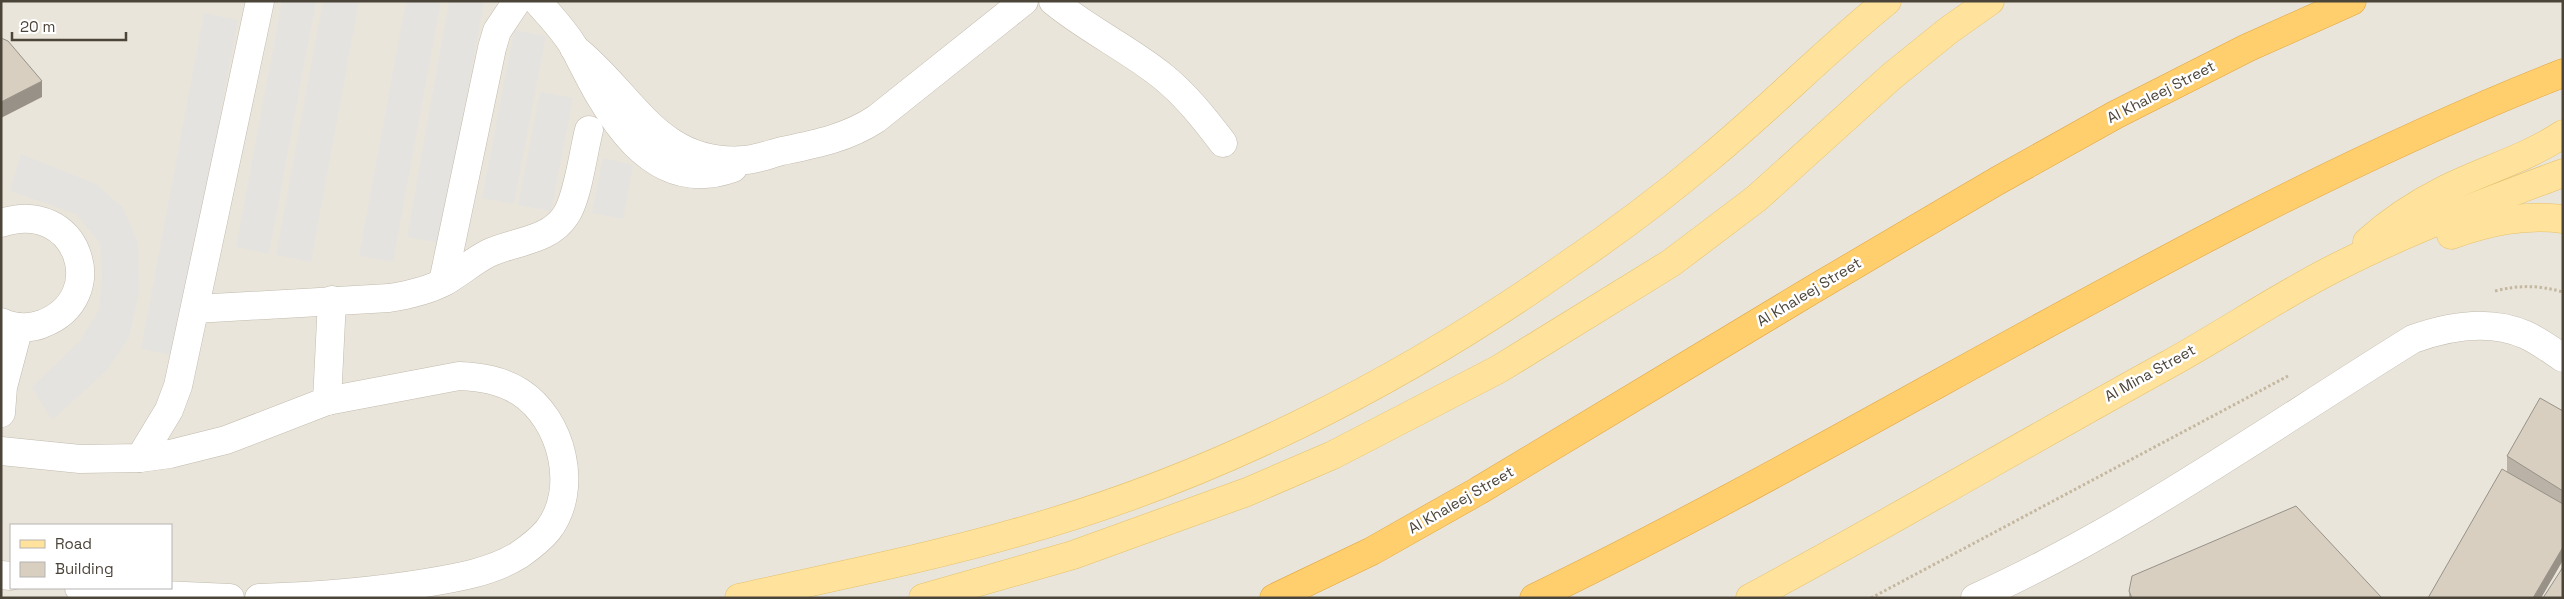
<svg xmlns="http://www.w3.org/2000/svg" width="2564" height="599" font-family="'Space Grotesk',sans-serif">
<rect width="100%" height="100%" fill="#f6f3ec"/>
<!-- residential -->
<path fill="#eae5da" fill-rule="evenodd" d="M 1,1 L 2563,1 L 2563,598 L 1,598 ZM 11,525 L 171,525 L 171,588 L 11,588 Z"/>
<!-- parking -->
<g fill="#e5e3e0">
<polygon points="282,1 316,1 269,254 236,247"/>
<polygon points="323,1 359,1 311,262 276,255"/>
<polygon points="406,1 441,1 393,262 359,256"/>
<polygon points="449,1 484,1 440,243 407,237"/>
<polygon points="204,13 238,20 175,356 141,349"/>
<polygon points="514,30 546,36 514,204 482,198"/>
<polygon points="540,92 573,98 551,211 518,205"/>
<polygon points="21,154 96,184 123,208 138,243 139,292 129,337 107,370 52,420 32,387 80,341 99,310 102,275 100,243 76,214 10,191"/>
<polygon points="603,158 633,165 623,219 592,213"/>
</g>
<g fill="none" stroke-linecap="round" stroke-linejoin="round">
<defs>
<g id="minor">
<path d="M 537,1 C 550,16 566,32 575,49 C 606,111 649,198 733,168"/>
<path d="M 1053,1 C 1087,29 1127,48 1161,75 C 1185,94 1204,118 1223,143"/>
<path d="M 574,48 C 633,94 657,167 745,160 C 758,159 770,154 782,151 C 816,144 847,138 876,119 L 1024,1"/>
<path d="M 1,223 C 78,197 112,298 42,324 C 30,329 13,328 1,322"/>
<polyline points="443,282 492,48 497,31 517,1"/>
<path d="M 195,309 L 389,298 C 408,295 427,291 444,282 C 460,273 473,261 489,253 C 515,241 550,241 566,215 C 578,197 583,153 589,130"/>
<polyline points="327,401 332,300"/>
<polyline points="1,413 3,387 19,327"/>
<path d="M 1,451 L 80,459 L 140,458 L 170,454 L 226,440 L 327,401 L 459,376 C 481,377 501,380 520,392 C 562,419 580,489 548,530 C 540,540 529,548 519,555 C 492,572 456,578 425,583 C 370,592 315,596 259,598"/>
<polyline points="140,458 169,410 178,386 260,1"/>
<polyline points="1,575 11,576"/>
<polyline points="79,588 139,594 230,598"/>
<path d="M 1975,598 C 2130,528 2269,428 2413,339 C 2449,326 2490,319 2526,335 C 2539,341 2551,350 2563,358"/>
</g>
<g id="major">
<path d="M 2451,235 C 2488,222 2523,214 2563,219"/>
<path d="M 2367,242 C 2389,222 2416,204 2444,190 C 2483,170 2526,159 2563,134"/>
<path d="M 739,598 C 831,577 924,559 1015,533 C 1211,479 1400,383 1566,266 C 1615,233 1663,197 1708,159 C 1770,108 1825,51 1887,1"/>
<polyline points="923,598 1073,555 1247,492 1333,455 1499,369 1671,263 1757,198 1892,76 1949,30 1990,1"/>
<path d="M 1750,598 C 1891,522 2029,441 2169,364 C 2227,332 2282,294 2341,265 C 2412,229 2488,201 2563,173"/>
</g>
<g id="highway">
<polyline points="1274,598 1372,551 1478,491 1812,290 1997,181 2115,115 2247,48 2352,1"/>
<path d="M 1534,598 C 1881,430 2204,214 2563,73"/>
</g>
</defs>
<!-- minor casing -->
<use href="#minor" stroke="#c2bbae" stroke-width="29"/>
<!-- major casing -->
<use href="#major" stroke="#e6c16a" stroke-width="29"/>
<!-- highway casing -->
<use href="#highway" stroke="#e0a43c" stroke-width="29"/>
<!-- path -->
<g stroke="#c4b79f" stroke-width="3" stroke-dasharray="2.5 2.5" stroke-linecap="butt">
<path d="M 2495,291 C 2519,285 2538,285 2563,292"/>
<polyline points="1871,598 2288,376"/>
</g>
<!-- minor -->
<use href="#minor" stroke="#fff" stroke-width="28"/>
<!-- major -->
<use href="#major" stroke="#ffe39c" stroke-width="28"/>
<!-- highway -->
<use href="#highway" stroke="#ffcf6e" stroke-width="28"/>
</g>
<!-- wall -->
<g fill="#bab2a6">
<polygon points="2563,411 2563,560 2541,598 2428,598 2507,472 2507,456"/>
<polygon points="2129,591 2382,598 2129,598"/>
</g>
<!-- shaded-wall -->
<g fill="#979187">
<polygon points="42,81 42,97 1,118 1,102"/>
<polygon points="2563,547 2563,560 2541,598 2533,598"/>
</g>
<!-- building -->
<g fill="#d8cfc1" stroke="#979187">
<polygon points="1,38 8,41 42,81 1,102"/>
<polygon points="2540,398 2563,411 2563,491 2507,456"/>
<polygon points="2502,469 2563,504 2563,547 2533,598 2428,598"/>
<polygon points="2296,506 2382,598 2132,598 2129,591 2132,576"/>
<polygon points="2563,567 2563,598 2543,598"/>
</g>
<g text-anchor="middle" stroke-width="5" stroke-linejoin="round" paint-order="stroke">
<!-- street labels -->
<g font-size="15" fill="#4b4439" stroke="#fff">
<text transform="translate(2161 92) rotate(-27)" y="5">Al Khaleej Street</text>
<text transform="translate(1809 292) rotate(-31)" y="5">Al Khaleej Street</text>
<text transform="translate(2150 373) rotate(-29)" y="5">Al Mina Street</text>
<text transform="translate(1461 500) rotate(-30)" y="5">Al Khaleej Street</text>
</g>
</g>
<!-- border -->
<rect width="2564" height="599" fill="none" stroke="#4b4439" stroke-width="5"/>
<!-- legend -->
<rect x="10" y="524" width="162" height="65" fill="#ffffff" stroke="#b7b4b0"/>
<rect x="20" y="540" width="25" height="8" fill="#ffe39c" stroke="#b7b4b0"/>
<text x="55" y="549" font-size="15" fill="#4b4439">Road</text>
<rect x="20" y="562" width="25" height="15" fill="#d8cfc1" stroke="#b7b4b0"/>
<text x="55" y="574" font-size="15" fill="#4b4439">Building</text>
<!-- scale -->
<path d="M12 32v8h114v-8" fill="none" stroke="#4b4439" stroke-width="2.5"/>
<text x="20" y="32" font-size="15" fill="#4b4439" stroke="#ffffff" stroke-width="4" paint-order="stroke">20 m</text>
</svg>
